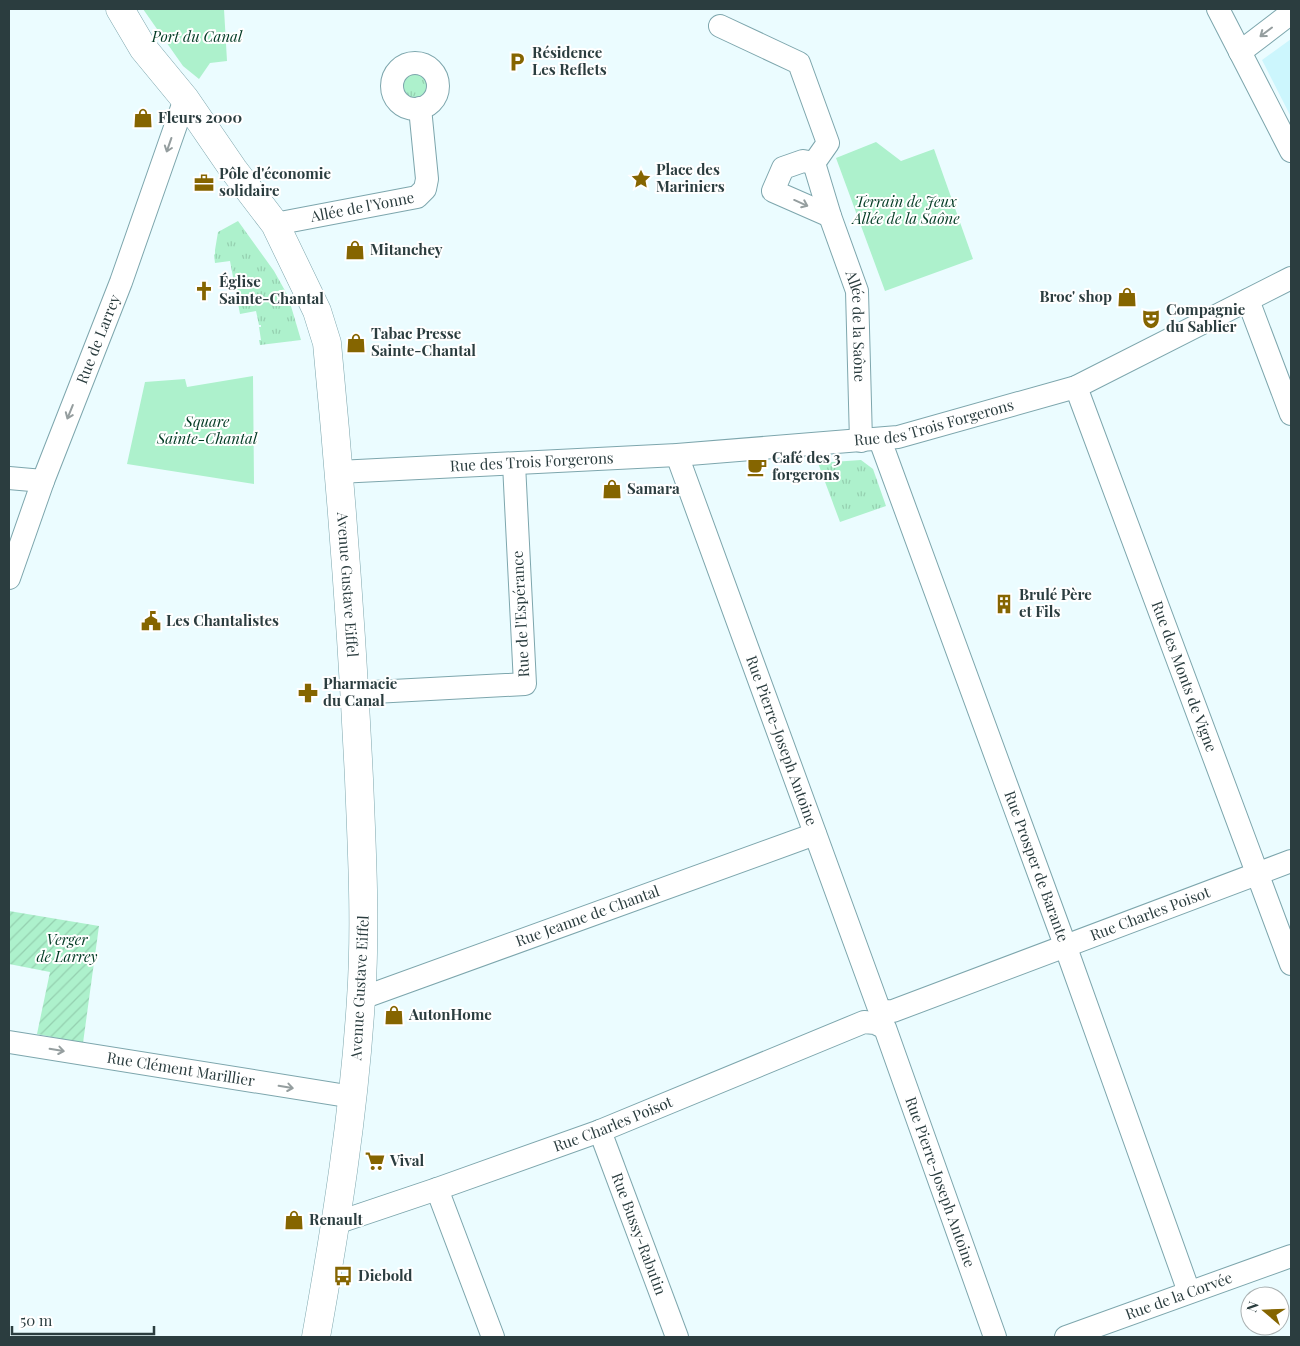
<svg xmlns="http://www.w3.org/2000/svg" width="1300" height="1346" font-family="'Playfair Display',serif">
<defs>
<pattern id="grass-tufts" width="24" height="20" patternUnits="userSpaceOnUse" patternTransform="scale(1.25)"><rect width="24" height="20" fill="#adf1cc"/><path d="M3 7l-1-3M5 7V3M7 7l1-3M15 17l-1-3M17 17v-4M19 17l1-3" fill="none" stroke="#95d0b0"/></pattern>
<pattern id="garden-furrows" width="10" height="10" patternUnits="userSpaceOnUse" patternTransform="scale(1.25)"><rect width="10" height="10" fill="#adf1cc"/><path d="M-1 1l2-2M0 10L10 0M9 11l2-2" fill="none" stroke="#95d0b0"/></pattern>
</defs>
<rect width="100%" height="100%" fill="#ebfcff"/>
<!-- built -->
<polygon fill="#ccf6fd" points="1291,39 1291,117 1262,60"/>
<!-- grass -->
<g fill="url(#grass-tufts)">
<circle cx="416" cy="85" r="15"/>
<polygon points="238,221 274,271 288,296 301,340 260,345 259,340 261,340 259,327 261,327 261,325 259,325 256,311 240,314 230,261 215,263 214,255 215,254 215,250 218,232"/>
<polygon points="861,460 873,469 886,506 840,522 818,463"/>
</g>
<!-- park -->
<g fill="#adf1cc">
<polygon points="143,9 224,9 227,61 210,63 199,79 183,66"/>
<polygon points="876,142 901,161 934,149 973,259 885,291 836,158"/>
<polygon points="253,376 254,484 127,464 145,382 185,379 187,387"/>
</g>
<!-- garden -->
<polygon fill="url(#garden-furrows)" points="9,911 99,926 83,1043 37,1034 50,972 9,964"/>
<g fill="none" stroke-linecap="round" stroke-linejoin="round">
<defs>
<g id="street">
<polyline points="1218,9 1291,151"/>
<polyline points="720,26 799,63 828,143 814,163"/>
<polyline points="1240,52 1291,13"/>
<circle cx="415" cy="86" r="23"/>
<path id="s1" d="M 814,163 L 830,216 L 857,291 L 861,441"/>
<polyline points="814,163 803,161 783,168 773,191 830,216"/>
<path id="s2" d="M 275,224 L 417,197 L 425,189 L 427,179 L 420,108"/>
<polyline points="1248,300 1291,414"/>
<path id="s3" d="M 1076,387 L 1291,964"/>
<path id="s4" d="M 880,440 L 1065,945 L 1189,1292"/>
<path id="s5" d="M 677,455 L 878,1006 C 882,1011 887,1012 893,1011 L 1291,861"/>
<path id="s6" d="M 338,472 L 677,455 L 898,437 L 1076,387 L 1291,278"/>
<polyline points="9,478 43,481"/>
<path id="s7" d="M 9,578 L 43,481 L 121,282 L 185,99"/>
<polyline points="355,693 525,684 514,464"/>
<path id="s8" d="M 362,998 L 815,834"/>
<path id="s9" d="M 9,1042 L 353,1097"/>
<path id="s10" d="M 600,1131 L 677,1337"/>
<polyline points="437,1189 493,1337"/>
<path id="s11" d="M 336,1223 L 437,1189 L 600,1131 L 864,1022 L 875,1023 L 885,1028 L 995,1337"/>
<path id="s12" d="M 1066,1337 L 1291,1256"/>
</g>
<g id="secondary">
<path id="s13" d="M 120,9 L 143,48 L 185,99 L 233,169 L 275,224 L 317,311 L 327,343 C 341,488 352,633 359,779 C 362,852 366,926 361,999 C 354,1113 336,1225 316,1337"/>
</g>
</defs>
<!-- street casing -->
<use href="#street" stroke="#7da6ad" stroke-width="24"/>
<!-- secondary casing -->
<use href="#secondary" stroke="#7da6ad" stroke-width="29"/>
<!-- street -->
<use href="#street" stroke="#fff" stroke-width="22"/>
<!-- secondary -->
<use href="#secondary" stroke="#fff" stroke-width="28"/>
</g>
<!-- one-way arrows -->
<defs><path id="oneway-shaft" d="M-6 0H5M1.5-3L5.5 0L1.5 3" fill="none" stroke-width="1.6" stroke-linecap="round" stroke-linejoin="round" transform="scale(1.25)"/></defs>
<g stroke="#959e9f">
<use href="#oneway-shaft" transform="translate(1266 32) rotate(143)"/>
<use href="#oneway-shaft" transform="translate(169 145) rotate(109)"/>
<use href="#oneway-shaft" transform="translate(801 203) rotate(24)"/>
<use href="#oneway-shaft" transform="translate(70 412) rotate(112)"/>
<use href="#oneway-shaft" transform="translate(57 1050) rotate(9)"/>
<use href="#oneway-shaft" transform="translate(286 1087) rotate(9)"/>
</g>
<!-- icons -->
<defs>
<symbol id="parking-bare" viewBox="-9 -9 18 18"><path d="M-3.5-5.5H1a3.5 3.5 0 0 1 0 7H-1V5.5H-3.5ZM-1-3.4V-.6H.8a1.4 1.4 0 0 0 0-2.8Z" fill="#856500" stroke="#fff" stroke-width="2.5" paint-order="stroke"/></symbol>
<symbol id="shop-bare" viewBox="-9 -9 18 18"><path d="M-5-2.5h2.3a2.7 3.5 0 0 1 5.4 0H5L5.5 6h-11ZM-1.5-2.5h3a1.5 2.3 0 0 0-3 0Z" fill="#856500" stroke="#fff" stroke-width="2.5" paint-order="stroke"/></symbol>
<symbol id="sight-bare" viewBox="-9 -9 18 18"><path d="M0-6L1.8-2.2L6-1.7L2.9 1.2L3.7 5.4L0 3.3L-3.7 5.4L-2.9 1.2L-6-1.7L-1.8-2.2Z" fill="#856500" stroke="#fff" stroke-width="2.5" paint-order="stroke"/></symbol>
<symbol id="office-bare" viewBox="-9 -9 18 18"><path d="M-6-3h4V-5.5h4V-3h4V5H-6ZM-1-4.5V-3h2v-1.5ZM-6 0V1H6V0Z" fill="#856500" stroke="#fff" stroke-width="2.5" paint-order="stroke"/></symbol>
<symbol id="church-bare" viewBox="-9 -9 18 18"><path d="M-1.2-6h2.4v3.5h3.3v2.4h-3.3V6h-2.4V-.1h-3.3v-2.4h3.3Z" fill="#856500" stroke="#fff" stroke-width="2.5" paint-order="stroke"/></symbol>
<symbol id="theatre-bare" viewBox="-9 -9 18 18"><path d="M-5-5.5Q0-4 5-5.5V0Q5 5 0 6Q-5 5-5 0ZM-3.3-2.5H-1v1.5H-3.3ZM1-2.5H3.3v1.5H1ZM-2.8 1Q0 5.5 2.8 1Z" fill="#856500" stroke="#fff" stroke-width="2.5" paint-order="stroke"/></symbol>
<symbol id="cafe-bare" viewBox="-9 -9 18 18"><path d="M-5.5-4.5H6V0H3Q3 3.5 0 3.5H-2.5Q-5.5 3.5-5.5 0ZM3-3.2v2h1.7v-2ZM-6 4.5H4V6H-6Z" fill="#856500" stroke="#fff" stroke-width="2.5" paint-order="stroke"/></symbol>
<symbol id="building-bare" viewBox="-9 -9 18 18"><path d="M-4-6H4V6H1V3H-1V6H-4ZM-2.5-4.3h1.7v1.8h-1.7ZM.8-4.3h1.7v1.8H.8ZM-2.5-1h1.7V.8h-1.7ZM.8-1h1.7V.8H.8Z" fill="#856500" stroke="#fff" stroke-width="2.5" paint-order="stroke"/></symbol>
<symbol id="civic-bare" viewBox="-9 -9 18 18"><path d="M-.6-6.5H3V-4.5H.6V-3L4-1V1h2V6H-6V1h2V-1L-.6-3ZM-1.2 2.5V6h2.4V2.5Z" fill="#856500" stroke="#fff" stroke-width="2.5" paint-order="stroke"/></symbol>
<symbol id="pharmacy-bare" viewBox="-9 -9 18 18"><path d="M-2-6h4v4h4v4h-4v4h-4v-4h-4v-4h4Z" fill="#856500" stroke="#fff" stroke-width="2.5" paint-order="stroke"/></symbol>
<symbol id="supermarket-bare" viewBox="-9 -9 18 18"><path d="M-6-5.5h2.5l.6 2H6L4.5 2H-2.5L-4.4-4H-6ZM-1.5 3.2a1.3 1.3 0 1 0 .1 0ZM3 3.2a1.3 1.3 0 1 0 .1 0Z" fill="#856500" stroke="#fff" stroke-width="2.5" paint-order="stroke"/></symbol>
<symbol id="bus-bare" viewBox="-9 -9 18 18"><path d="M-5-6H5V4H4V6H2V4H-2V6H-4V4H-5ZM-3.5-4V0h7V-4ZM-3.5 1.2v1.5H-2V1.2ZM2 1.2v1.5H3.5V1.2Z" fill="#856500" stroke="#fff" stroke-width="2.5" paint-order="stroke"/></symbol>
</defs>
<g fill-rule="evenodd">
<use href="#parking-bare" x="503" y="48" width="28" height="28"/>
<use href="#shop-bare" x="129" y="104" width="28" height="28"/>
<use href="#sight-bare" x="627" y="165" width="28" height="28"/>
<use href="#office-bare" x="190" y="169" width="28" height="28"/>
<use href="#shop-bare" x="341" y="236" width="28" height="28"/>
<use href="#church-bare" x="190" y="277" width="28" height="28"/>
<use href="#shop-bare" x="1113" y="283" width="28" height="28"/>
<use href="#theatre-bare" x="1137" y="305" width="28" height="28"/>
<use href="#shop-bare" x="342" y="329" width="28" height="28"/>
<use href="#cafe-bare" x="743" y="453" width="28" height="28"/>
<use href="#shop-bare" x="598" y="475" width="28" height="28"/>
<use href="#building-bare" x="990" y="590" width="28" height="28"/>
<use href="#civic-bare" x="137" y="607" width="28" height="28"/>
<use href="#pharmacy-bare" x="294" y="679" width="28" height="28"/>
<use href="#shop-bare" x="380" y="1001" width="28" height="28"/>
<use href="#supermarket-bare" x="361" y="1147" width="28" height="28"/>
<use href="#shop-bare" x="280" y="1206" width="28" height="28"/>
<use href="#bus-bare" x="329" y="1262" width="28" height="28"/>
</g>
<g text-anchor="middle" stroke-width="4" stroke-linejoin="round" paint-order="stroke">
<!-- park labels -->
<g font-size="15" font-style="italic" fill="#003a23" stroke="#fff">
<text x="197" y="42">Port du Canal</text>
<text x="906" y="207">Terrain de Jeux<tspan x="906" dy="17">Allée de la Saône</tspan></text>
<text x="207" y="427">Square<tspan x="207" dy="17">Sainte-Chantal</tspan></text>
<text x="67" y="945">Verger<tspan x="67" dy="17">de Larrey</tspan></text>
</g>
<!-- poi labels -->
<g font-size="15" font-weight="bold" fill="#2b3d3f" stroke="#fff" text-anchor="start">
<text x="532" y="58">Résidence<tspan x="532" dy="17">Les Reflets</tspan></text>
<text x="158" y="123">Fleurs 2000</text>
<text x="656" y="175">Place des<tspan x="656" dy="17">Mariniers</tspan></text>
<text x="219" y="179">Pôle d'économie<tspan x="219" dy="17">solidaire</tspan></text>
<text x="370" y="255">Mitanchey</text>
<text x="219" y="287">Église<tspan x="219" dy="17">Sainte-Chantal</tspan></text>
<text x="1112" y="302" text-anchor="end">Broc' shop</text>
<text x="1166" y="315">Compagnie<tspan x="1166" dy="17">du Sablier</tspan></text>
<text x="371" y="339">Tabac Presse<tspan x="371" dy="17">Sainte-Chantal</tspan></text>
<text x="772" y="463">Café des 3<tspan x="772" dy="17">forgerons</tspan></text>
<text x="627" y="494">Samara</text>
<text x="1019" y="600">Brulé Père<tspan x="1019" dy="17">et Fils</tspan></text>
<text x="166" y="626">Les Chantalistes</text>
<text x="323" y="689">Pharmacie<tspan x="323" dy="17">du Canal</tspan></text>
<text x="409" y="1020">AutonHome</text>
<text x="390" y="1166">Vival</text>
<text x="309" y="1225">Renault</text>
<text x="358" y="1281">Diebold</text>
</g>
<!-- street labels -->
<g font-size="15" fill="#2b3d3f" stroke="#fff">
<text dy="5" stroke="none"><textPath href="#s2" startOffset="89">Allée de l'Yonne</textPath></text>
<text dy="5" stroke="none"><textPath href="#s1" startOffset="170">Allée de la Saône</textPath></text>
<text dy="5" stroke="none"><textPath href="#s7" startOffset="255">Rue de Larrey</textPath></text>
<text dy="5" stroke="none"><textPath href="#s6" startOffset="599">Rue des Trois Forgerons</textPath></text>
<text dy="5" stroke="none"><textPath href="#s6" startOffset="194">Rue des Trois Forgerons</textPath></text>
<text dy="5" stroke="none"><textPath href="#s13" startOffset="638">Avenue Gustave Eiffel</textPath></text>
<text transform="translate(521 614) rotate(-93)" y="5">Rue de l'Espérance</text>
<text dy="5" stroke="none"><textPath href="#s3" startOffset="309">Rue des Monts de Vigne</textPath></text>
<text dy="5" stroke="none"><textPath href="#s5" startOffset="304">Rue Pierre-Joseph Antoine</textPath></text>
<text dy="5" stroke="none"><textPath href="#s4" startOffset="454">Rue Prosper de Barante</textPath></text>
<text dy="5" stroke="none"><textPath href="#s5" startOffset="878">Rue Charles Poisot</textPath></text>
<text dy="5" stroke="none"><textPath href="#s8" startOffset="240">Rue Jeanne de Chantal</textPath></text>
<text transform="translate(360 988) rotate(-87)" y="5">Avenue Gustave Eiffel</text>
<text dy="5" stroke="none"><textPath href="#s9" startOffset="174">Rue Clément Marillier</textPath></text>
<text dy="5" stroke="none"><textPath href="#s11" startOffset="294">Rue Charles Poisot</textPath></text>
<text dy="5" stroke="none"><textPath href="#s11" startOffset="751">Rue Pierre-Joseph Antoine</textPath></text>
<text dy="5" stroke="none"><textPath href="#s10" startOffset="110">Rue Bussy-Rabutin</textPath></text>
<text dy="5" stroke="none"><textPath href="#s12" startOffset="120">Rue de la Corvée</textPath></text>
</g>
</g>
<!-- border -->
<rect width="1300" height="1346" fill="none" stroke="#2b3d3f" stroke-width="20"/>
<!-- north arrow -->
<g transform="translate(1265 1311) rotate(289)"><circle r="24" fill="#ffffff" stroke="#aab1b2"/>
<path d="M0-4L9 19L0 12L-9 19Z" fill="#856500"/>
<text y="-8" font-size="14" font-weight="bold" text-anchor="middle" fill="#2b3d3f">N</text>
</g>
<!-- scale -->
<path d="M12 1326v8h142v-8" fill="none" stroke="#2b3d3f" stroke-width="2.5"/>
<text x="20" y="1326" font-size="15" fill="#2b3d3f" stroke="#ffffff" stroke-width="4" paint-order="stroke">50 m</text>
</svg>
